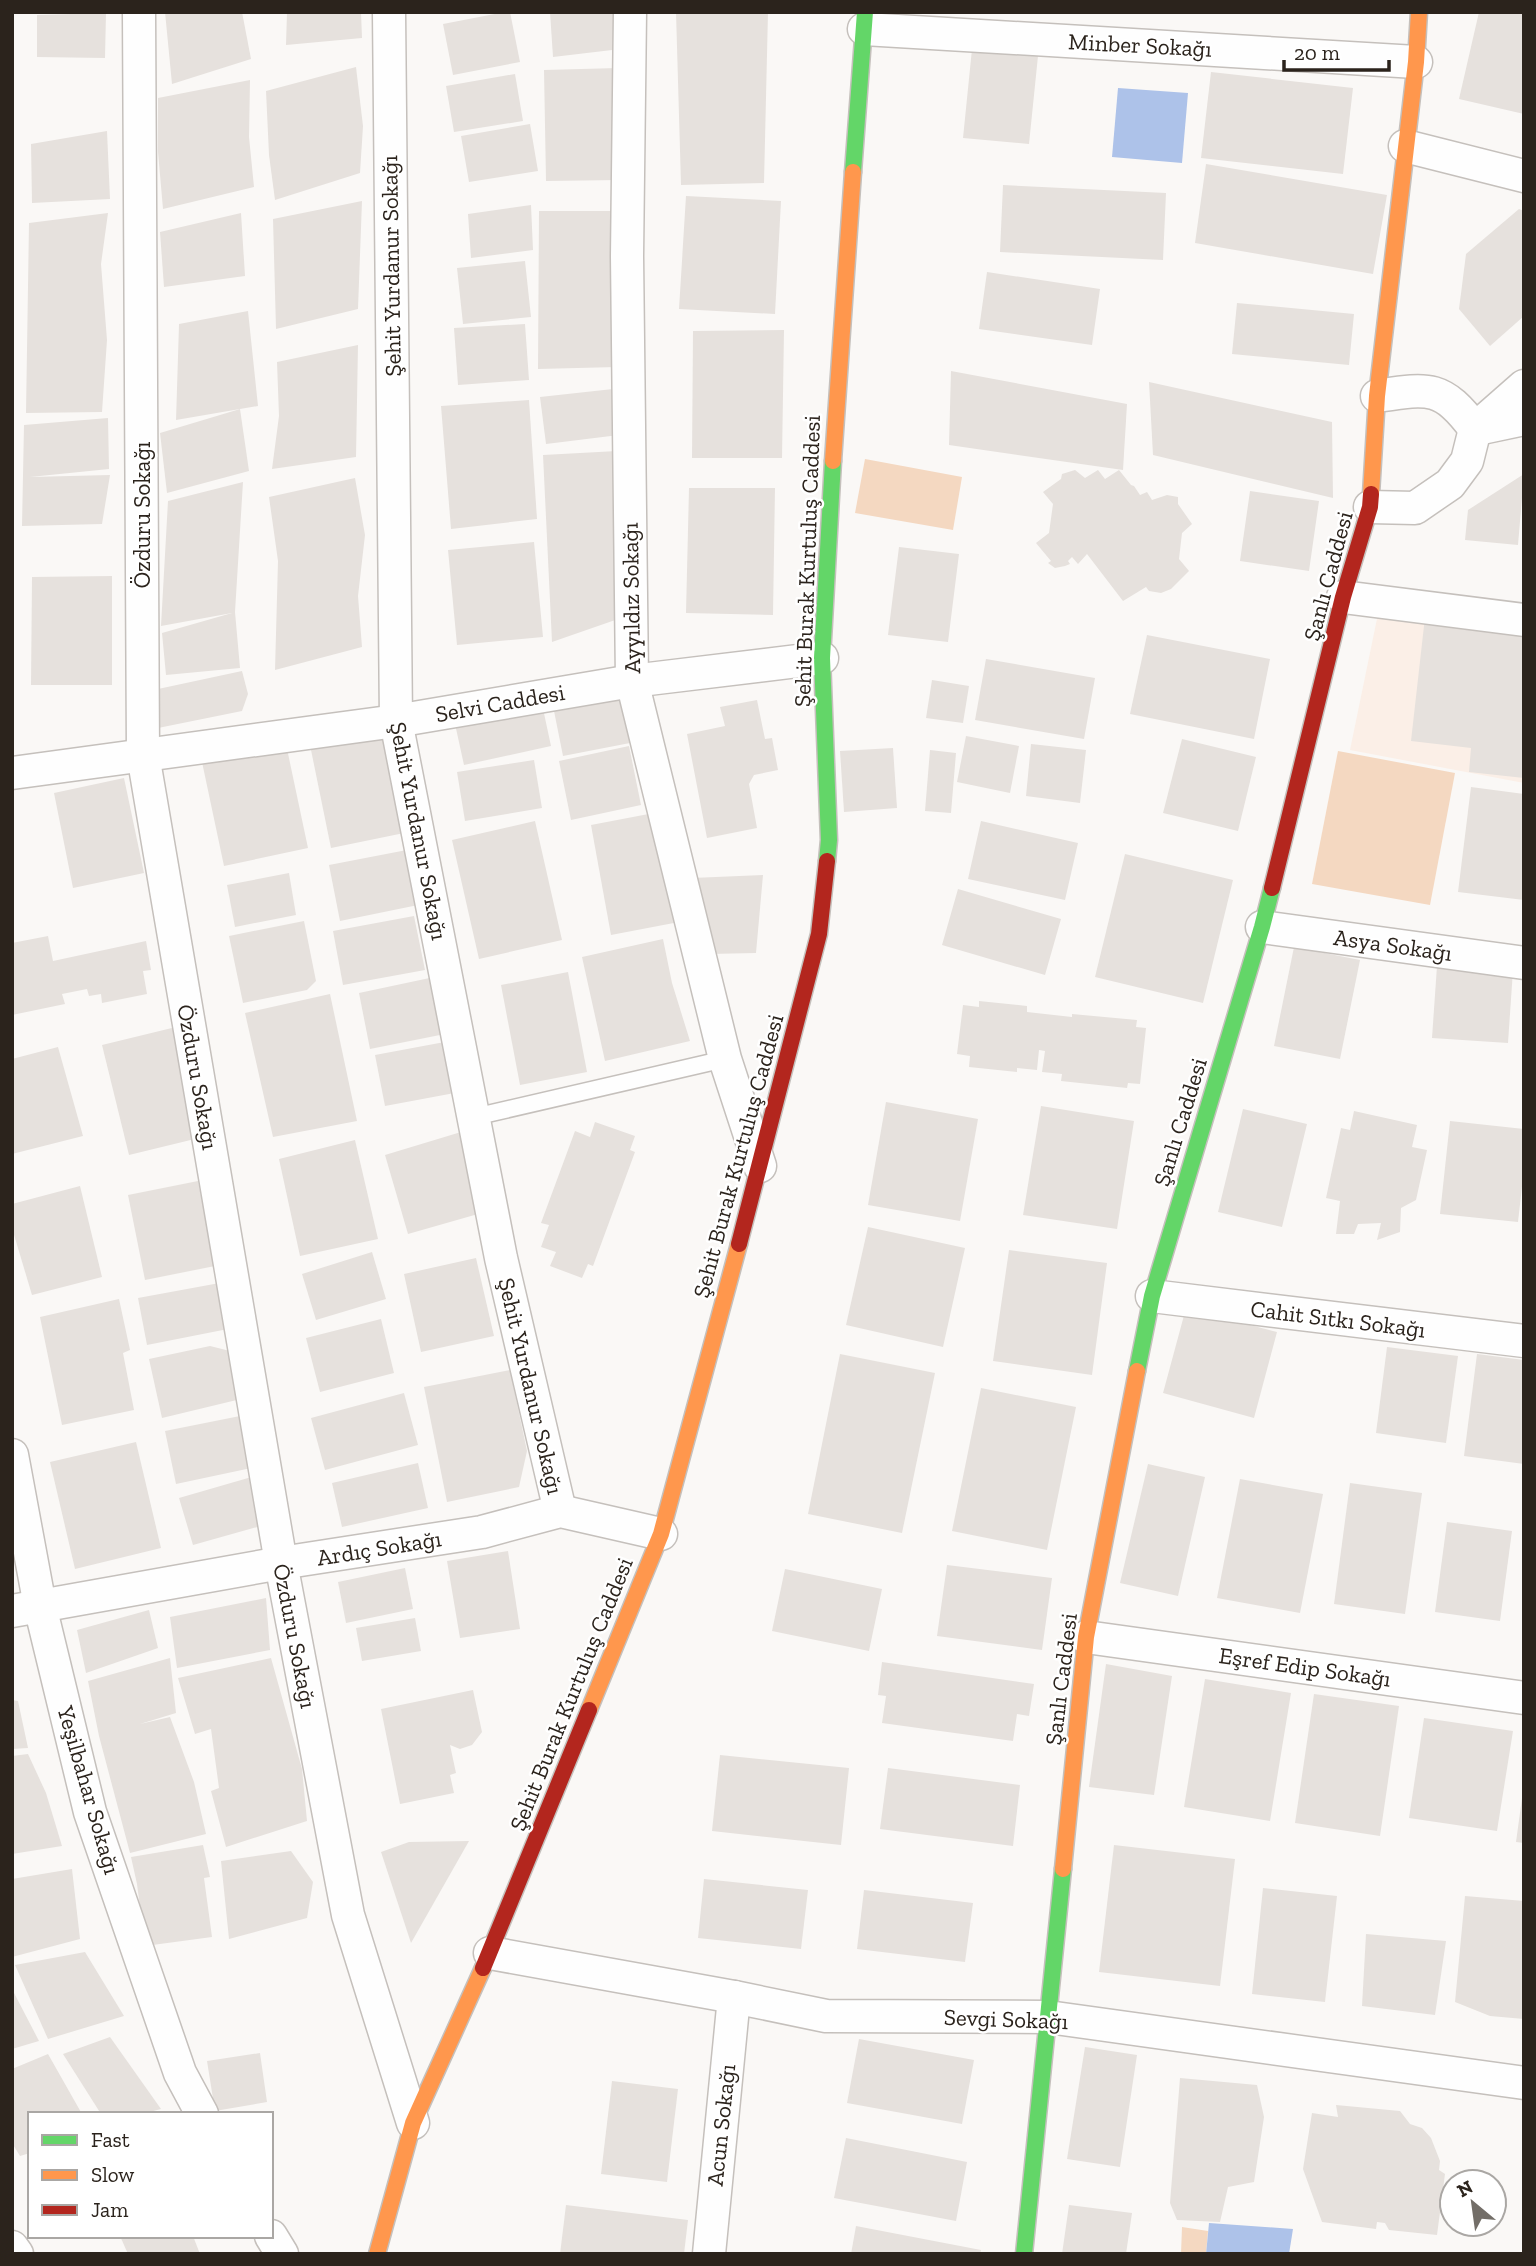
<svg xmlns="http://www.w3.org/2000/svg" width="1536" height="2266" font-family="'Zilla Slab',serif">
<rect width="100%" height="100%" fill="#faf8f6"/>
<!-- built -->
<polygon fill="#fbefe7" points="1379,609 1524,625 1524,783 1350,750"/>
<!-- green -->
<g fill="#f4d8c1">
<polygon points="865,459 962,477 953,530 855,513"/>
<polygon points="1338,751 1455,773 1430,905 1312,884"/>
<polygon points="1182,2227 1208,2231 1206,2254 1181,2254"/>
</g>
<!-- water -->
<g fill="#adc2e9">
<polygon points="1118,88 1188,93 1182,163 1112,157"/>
<polygon points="1209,2223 1293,2229 1289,2254 1206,2254"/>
</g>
<!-- building -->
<g fill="#e6e1dd">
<polygon points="165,12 242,12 251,59 172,84"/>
<polygon points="287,12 361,12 362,38 286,45"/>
<polygon points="505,12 510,12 520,62 453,75 443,24"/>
<polygon points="550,12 626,12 629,48 553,57"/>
<polygon points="676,12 768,12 764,183 681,185"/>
<polygon points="1479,12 1524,12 1524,114 1459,99"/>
<polygon points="106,13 105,58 37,57 37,15"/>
<polygon points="972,49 1038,56 1029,144 963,138"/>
<polygon points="356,67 363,126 360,173 275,200 269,155 266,91"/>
<polygon points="618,68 620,180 546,181 544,70"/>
<polygon points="1211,72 1353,88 1343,174 1201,158"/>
<polygon points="515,74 523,121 454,132 446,86"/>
<polygon points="250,80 249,137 254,187 163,209 158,152 158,98"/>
<polygon points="530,124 538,171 469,182 461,136"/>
<polygon points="107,131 110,199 32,203 31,144"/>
<polygon points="1206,164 1387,195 1373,274 1195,243"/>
<polygon points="1003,185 1166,193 1163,260 1000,252"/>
<polygon points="686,196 781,201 775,314 679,309"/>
<polygon points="362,201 358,309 276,329 273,219"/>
<polygon points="531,205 533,250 471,258 468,214"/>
<polygon points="1519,209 1524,211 1524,316 1490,346 1459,309 1466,254"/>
<polygon points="539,211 613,211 617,367 538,369"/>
<polygon points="108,213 101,264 107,340 102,412 26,413 29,223"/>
<polygon points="241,213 245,276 164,287 160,232"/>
<polygon points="525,261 531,317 463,324 457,268"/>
<polygon points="987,272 1100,289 1092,345 979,329"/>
<polygon points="1237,303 1354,314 1349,365 1232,354"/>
<polygon points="248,311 258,406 176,420 179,324"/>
<polygon points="525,324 529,380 458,385 454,328"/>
<polygon points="784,330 782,458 692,458 693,331"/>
<polygon points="358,345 356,457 272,469 279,416 277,362"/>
<polygon points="951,371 1127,404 1123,470 949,445"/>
<polygon points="1149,382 1332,422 1333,498 1153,455"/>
<polygon points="613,389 619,435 546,444 540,397"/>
<polygon points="529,400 537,519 451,529 441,406"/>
<polygon points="240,409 249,471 167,493 160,433"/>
<polygon points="108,418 109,469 30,477 110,475 102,524 22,526 24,425"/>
<polygon points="617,451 621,618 552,642 543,455"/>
<polygon points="1075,470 1085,478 1098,470 1105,479 1119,470 1131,485 1134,486 1140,495 1147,492 1152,500 1167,495 1178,497 1178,504 1192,524 1182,533 1179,559 1189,571 1171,589 1161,593 1149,591 1146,587 1123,601 1087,554 1078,564 1072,557 1068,561 1070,564 1065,566 1055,568 1048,563 1051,561 1036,543 1049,533 1053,504 1043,492 1061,479 1062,474"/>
<polygon points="1524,474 1518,545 1465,540 1468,510"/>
<polygon points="355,478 365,535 358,596 362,647 275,670 278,561 269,497"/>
<polygon points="243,482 235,612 240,668 166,675 162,633 232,613 161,626 168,501"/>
<polygon points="689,488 775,488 773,615 686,613"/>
<polygon points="1250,491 1319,501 1309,571 1240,561"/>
<polygon points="534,542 543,637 457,645 448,550"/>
<polygon points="899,547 959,554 948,642 888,635"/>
<polygon points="112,576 112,685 31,685 32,577"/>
<polygon points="1425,617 1524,628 1524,778 1469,772 1471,748 1411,741"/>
<polygon points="1147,635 1270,659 1254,739 1130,714"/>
<polygon points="986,659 1095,678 1084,739 975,720"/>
<polygon points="242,671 248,694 242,711 158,728 158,689"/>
<polygon points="932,680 969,686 963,723 926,718"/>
<polygon points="619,688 630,743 563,756 552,701"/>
<polygon points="757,700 765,739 772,738 778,770 754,775 749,784 757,828 707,838 687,734 725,726 720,707"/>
<polygon points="542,704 551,746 464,765 455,724"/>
<polygon points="387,728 409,832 331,848 310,745"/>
<polygon points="966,736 1019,746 1010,793 957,782"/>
<polygon points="1182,739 1256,757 1238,831 1163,813"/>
<polygon points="286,744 308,848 224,866 202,762"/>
<polygon points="1031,744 1086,750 1080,803 1026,796"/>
<polygon points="629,746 641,805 571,820 559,761"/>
<polygon points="893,748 897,808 844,812 840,751"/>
<polygon points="930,750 956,753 951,813 925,811"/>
<polygon points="534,760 542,808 465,821 457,772"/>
<polygon points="124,778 144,873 73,888 54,793"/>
<polygon points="1471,787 1524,794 1524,900 1458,892"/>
<polygon points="659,812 679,922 611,935 591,825"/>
<polygon points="535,821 562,940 479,959 452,840"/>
<polygon points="981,821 1078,843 1065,900 968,879"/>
<polygon points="412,849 423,904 340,921 329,865"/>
<polygon points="1125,854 1233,880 1203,1003 1095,977"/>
<polygon points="289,873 296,915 235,927 227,885"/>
<polygon points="763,875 756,953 709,954 692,878"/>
<polygon points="958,889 1061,919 1045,975 942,945"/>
<polygon points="414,916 425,970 343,985 333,931"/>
<polygon points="304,921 316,981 307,990 243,1003 229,936"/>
<polygon points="48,936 53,961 146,941 151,970 143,971 147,994 102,1003 101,994 89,996 87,989 62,994 65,1004 12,1015 12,943"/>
<polygon points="663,939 672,983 690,1041 605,1061 582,957"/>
<polygon points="1294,947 1360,960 1340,1059 1274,1046"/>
<polygon points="1437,966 1513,970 1508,1043 1432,1038"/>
<polygon points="568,972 587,1072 520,1085 501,985"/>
<polygon points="439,976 450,1033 370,1049 359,993"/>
<polygon points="330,994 357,1121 273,1137 245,1013"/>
<polygon points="979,1001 1027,1006 1027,1012 1072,1017 1072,1014 1137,1020 1136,1027 1146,1028 1140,1084 1128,1083 1127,1088 1061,1081 1062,1074 1042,1072 1045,1051 1039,1050 1037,1070 1017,1068 1017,1072 969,1067 970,1056 957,1054 963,1005 979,1007"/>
<polygon points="176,1027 203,1137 129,1155 102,1045"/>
<polygon points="450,1041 460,1092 385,1106 375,1055"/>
<polygon points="58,1047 83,1136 12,1154 12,1059"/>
<polygon points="886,1102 978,1119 960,1221 868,1205"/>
<polygon points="1041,1106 1134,1121 1117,1229 1023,1215"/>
<polygon points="1243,1109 1307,1124 1282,1227 1218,1212"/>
<polygon points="1354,1111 1417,1125 1412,1147 1427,1150 1416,1200 1401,1208 1400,1232 1377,1240 1381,1223 1358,1224 1354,1234 1336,1234 1340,1201 1326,1198 1341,1128 1350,1130"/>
<polygon points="1450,1121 1524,1129 1524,1169 1518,1222 1440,1214"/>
<polygon points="595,1122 635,1136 630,1150 635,1152 593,1266 588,1264 582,1278 550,1266 556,1252 541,1247 549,1225 541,1223 575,1131 590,1137"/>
<polygon points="461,1132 485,1212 408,1234 385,1155"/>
<polygon points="355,1140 378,1239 300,1256 279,1159"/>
<polygon points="198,1181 215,1266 145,1280 128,1195"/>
<polygon points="80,1186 102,1277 32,1295 12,1228 12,1204"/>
<polygon points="868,1227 965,1248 943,1347 846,1325"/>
<polygon points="1009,1250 1107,1263 1092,1375 993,1361"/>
<polygon points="372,1252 386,1299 316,1320 302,1274"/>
<polygon points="476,1258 494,1336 421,1352 404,1274"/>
<polygon points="225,1282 233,1328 147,1345 138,1298"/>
<polygon points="119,1299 130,1350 123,1353 134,1410 62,1425 40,1317"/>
<polygon points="1186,1308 1277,1332 1254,1418 1163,1393"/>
<polygon points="381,1319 394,1373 320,1392 306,1338"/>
<polygon points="210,1346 234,1352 245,1398 162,1418 149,1359"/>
<polygon points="1387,1347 1458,1356 1446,1443 1376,1433"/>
<polygon points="840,1354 935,1373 902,1533 808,1514"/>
<polygon points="1477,1354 1524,1360 1524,1464 1464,1456"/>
<polygon points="510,1370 527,1451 519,1487 447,1502 424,1387"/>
<polygon points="981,1388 1076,1407 1047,1550 952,1531"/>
<polygon points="404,1393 418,1445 325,1470 311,1418"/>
<polygon points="250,1414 261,1466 176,1484 165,1431"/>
<polygon points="136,1442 161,1548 75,1569 50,1462"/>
<polygon points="418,1463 428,1508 342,1527 332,1483"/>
<polygon points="1148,1464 1205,1477 1178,1596 1120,1583"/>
<polygon points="255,1476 268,1524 193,1545 179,1498"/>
<polygon points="1240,1479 1323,1494 1300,1613 1217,1598"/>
<polygon points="1350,1483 1422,1493 1405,1614 1334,1604"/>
<polygon points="1447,1522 1512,1531 1500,1621 1435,1612"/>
<polygon points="508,1551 520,1629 460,1638 447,1561"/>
<polygon points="947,1565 1052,1578 1042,1650 937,1636"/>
<polygon points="405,1568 413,1609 346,1623 338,1582"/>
<polygon points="785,1569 882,1589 869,1651 772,1631"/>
<polygon points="266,1598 270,1650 177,1668 170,1617"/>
<polygon points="149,1610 158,1648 86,1673 77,1630"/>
<polygon points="415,1618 421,1651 362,1661 356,1628"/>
<polygon points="170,1658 176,1713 140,1724 170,1717 194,1782 206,1834 130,1853 99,1736 88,1681"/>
<polygon points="271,1658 302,1769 307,1821 226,1847 211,1791 219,1788 211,1729 195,1734 178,1678"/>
<polygon points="882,1662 1034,1684 1029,1716 1017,1714 1013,1741 882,1723 886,1696 878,1695"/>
<polygon points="1106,1664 1172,1676 1154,1795 1089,1787"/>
<polygon points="1205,1679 1291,1693 1270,1821 1184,1807"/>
<polygon points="473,1690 482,1732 472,1745 460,1749 450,1745 456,1773 450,1775 454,1793 400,1804 381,1709"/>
<polygon points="1314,1694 1399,1706 1380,1836 1295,1823"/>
<polygon points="12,1700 18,1701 28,1748 12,1749"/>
<polygon points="1424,1718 1513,1731 1497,1831 1409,1818"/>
<polygon points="28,1754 46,1793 62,1846 12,1854 12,1756"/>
<polygon points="720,1755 849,1768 841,1845 712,1831"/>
<polygon points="888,1768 1020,1785 1013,1846 880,1829"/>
<polygon points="1522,1798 1524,1798 1524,1843 1516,1842"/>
<polygon points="469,1841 411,1943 381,1852 409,1842"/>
<polygon points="203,1845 210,1877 204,1878 212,1937 145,1946 137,1884 131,1857"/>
<polygon points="1114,1845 1235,1859 1220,1986 1099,1972"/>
<polygon points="291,1851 313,1882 307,1918 229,1939 221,1861"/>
<polygon points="72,1869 80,1939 12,1957 12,1879"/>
<polygon points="704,1879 808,1890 801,1949 698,1938"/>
<polygon points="1263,1888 1337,1896 1325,2002 1252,1994"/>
<polygon points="864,1890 973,1903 965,1962 857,1949"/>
<polygon points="1465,1896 1524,1901 1524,2019 1490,2016 1455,2002"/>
<polygon points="1366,1934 1446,1941 1435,2015 1362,2006"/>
<polygon points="85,1952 124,2016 48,2039 15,1965"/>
<polygon points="12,1989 39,2041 12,2049"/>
<polygon points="110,2037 161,2109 142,2114 101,2114 63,2054"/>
<polygon points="859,2039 974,2060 962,2124 847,2103"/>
<polygon points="1085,2047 1137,2055 1120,2167 1067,2159"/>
<polygon points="260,2053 267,2102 215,2111 207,2061"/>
<polygon points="48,2054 82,2114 30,2114 30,2153 20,2156 12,2143 12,2069"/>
<polygon points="1180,2078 1257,2085 1264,2117 1254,2182 1228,2187 1220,2222 1177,2220 1170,2203"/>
<polygon points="612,2081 678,2089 667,2182 601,2174"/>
<polygon points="1336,2105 1400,2111 1410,2124 1422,2128 1431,2138 1440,2161 1439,2170 1445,2174 1437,2235 1389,2230 1385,2223 1377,2222 1376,2229 1322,2222 1303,2169 1312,2113 1338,2117"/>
<polygon points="846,2138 967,2162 956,2221 834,2198"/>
<polygon points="566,2205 688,2220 684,2254 560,2254"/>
<polygon points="1069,2205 1132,2213 1126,2254 1062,2254"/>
<polygon points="856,2226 981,2250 980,2254 851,2254"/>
<polygon points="120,2236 193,2236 200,2254 128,2254"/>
</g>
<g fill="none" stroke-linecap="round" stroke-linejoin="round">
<defs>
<polyline id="lane" points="474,1117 725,1059"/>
<g id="street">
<polyline points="139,12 143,755 281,1563 348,1915 413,2123"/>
<polyline points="389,12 396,721 501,1258 560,1511"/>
<polyline points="630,12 627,256 632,681 725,1059 760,1166"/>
<polyline points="864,29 1416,62"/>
<polyline points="1405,146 1524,176"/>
<path d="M 1377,396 C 1429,388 1442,385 1475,429"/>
<polyline points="1475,429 1524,386"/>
<polyline points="1477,429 1524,419"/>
<polyline points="1370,507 1415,508 1450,484 1467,461 1475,429"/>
<polyline points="1343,597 1524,620"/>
<polyline points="12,773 396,721 632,681 822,658"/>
<polyline points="1262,927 1524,963"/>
<polyline points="1152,1296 1524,1341"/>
<polyline points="12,1455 40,1606 90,1812 180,2073 202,2114"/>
<polyline points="12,1611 281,1563 482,1532 560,1511 661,1534"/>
<polyline points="1086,1637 1524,1698"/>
<polyline points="490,1953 734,1997 826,2016 1048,2017 1524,2083"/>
<polyline points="271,2236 282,2254"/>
<polyline points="12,2247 17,2254"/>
<polyline points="709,2254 734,1997"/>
</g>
<g id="fast">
<polyline points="853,172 865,12"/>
<polyline points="827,861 829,840 822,658 833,461"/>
<polyline points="1137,1371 1152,1296 1262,927 1272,888"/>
<polyline points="1024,2254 1063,1869"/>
</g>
<g id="slow">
<polyline points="833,461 853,172"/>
<polyline points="1371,494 1377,396 1416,62 1419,12"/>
<polyline points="589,1710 661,1534 739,1244"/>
<polyline points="1063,1869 1086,1637 1137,1371"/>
<polyline points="377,2254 413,2123 483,1968"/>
</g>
<g id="jam">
<polyline points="1272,888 1343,597 1370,507 1371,494"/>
<polyline points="739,1244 819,934 827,861"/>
<polyline points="483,1968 589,1710"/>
</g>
</defs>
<!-- lane casing -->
<use href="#lane" stroke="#c5c0bc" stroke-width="19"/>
<!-- street casing -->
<use href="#street" stroke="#c5c0bc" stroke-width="35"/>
<!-- fast casing -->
<use href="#fast" stroke="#c5c0bc" stroke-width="19"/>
<!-- slow casing -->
<use href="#slow" stroke="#c5c0bc" stroke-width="19"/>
<!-- jam casing -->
<use href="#jam" stroke="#c5c0bc" stroke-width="19"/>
<!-- lane -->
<use href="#lane" stroke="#fefefe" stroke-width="16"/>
<!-- street -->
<use href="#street" stroke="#fefefe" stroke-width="32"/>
<!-- fast -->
<use href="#fast" stroke="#63d668" stroke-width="16"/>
<!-- slow -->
<use href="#slow" stroke="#ff974d" stroke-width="16"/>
<!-- jam -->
<use href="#jam" stroke="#b3261e" stroke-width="16"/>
</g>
<g text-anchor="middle" stroke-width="5" stroke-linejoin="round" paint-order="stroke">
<!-- street labels -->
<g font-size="23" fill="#2b231c" stroke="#fff">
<text transform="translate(1140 45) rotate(3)" y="8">Minber Sokağı</text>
<text transform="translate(391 266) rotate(-91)" y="8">Şehit Yurdanur Sokağı</text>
<text transform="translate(142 515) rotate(-90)" y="8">Özduru Sokağı</text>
<text transform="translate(807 561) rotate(-88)" y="8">Şehit Burak Kurtuluş Caddesi</text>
<text transform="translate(1328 576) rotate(-75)" y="8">Şanlı Caddesi</text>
<text transform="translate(631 598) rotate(-91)" y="8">Ayyıldız Sokağı</text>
<text transform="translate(500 703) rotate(-10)" y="8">Selvi Caddesi</text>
<text transform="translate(419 831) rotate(79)" y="8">Şehit Yurdanur Sokağı</text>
<text transform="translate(1393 945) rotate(8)" y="8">Asya Sokağı</text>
<text transform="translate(198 1077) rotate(80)" y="8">Özduru Sokağı</text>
<text transform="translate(1180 1122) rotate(-73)" y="8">Şanlı Caddesi</text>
<text transform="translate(738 1156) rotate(-75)" y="8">Şehit Burak Kurtuluş Caddesi</text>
<text transform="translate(1338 1319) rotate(7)" y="8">Cahit Sıtkı Sokağı</text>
<text transform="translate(531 1386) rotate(77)" y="8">Şehit Yurdanur Sokağı</text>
<text transform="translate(379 1548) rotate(-9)" y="8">Ardıç Sokağı</text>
<text transform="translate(295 1636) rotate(79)" y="8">Özduru Sokağı</text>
<text transform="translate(1305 1667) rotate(8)" y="8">Eşref Edip Sokağı</text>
<text transform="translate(1061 1679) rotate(-83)" y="8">Şanlı Caddesi</text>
<text transform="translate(571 1694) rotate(-68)" y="8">Şehit Burak Kurtuluş Caddesi</text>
<text transform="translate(89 1790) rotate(74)" y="8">Yeşilbahar Sokağı</text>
<text transform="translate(1006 2019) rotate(2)" y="8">Sevgi Sokağı</text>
<text transform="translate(721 2125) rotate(-84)" y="8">Acun Sokağı</text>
</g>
</g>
<!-- border -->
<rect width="1536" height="2266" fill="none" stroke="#2b231c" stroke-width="28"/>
<!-- legend -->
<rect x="28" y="2112" width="245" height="126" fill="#ffffff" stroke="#aaa7a4" stroke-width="2"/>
<rect x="42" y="2135" width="35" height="10" fill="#63d668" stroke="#aaa7a4" stroke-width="2"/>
<text x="91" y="2147" font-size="21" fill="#2b231c">Fast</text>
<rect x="42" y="2170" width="35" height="10" fill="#ff974d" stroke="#aaa7a4" stroke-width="2"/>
<text x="91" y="2182" font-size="21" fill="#2b231c">Slow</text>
<rect x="42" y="2205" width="35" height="10" fill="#b3261e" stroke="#aaa7a4" stroke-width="2"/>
<text x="91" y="2217" font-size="21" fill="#2b231c">Jam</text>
<!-- north arrow -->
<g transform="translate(1473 2203) rotate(331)"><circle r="33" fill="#ffffff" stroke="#aaa7a4" stroke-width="2"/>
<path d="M0-5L12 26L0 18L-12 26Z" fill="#736e68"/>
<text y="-10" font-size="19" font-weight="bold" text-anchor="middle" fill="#2b231c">N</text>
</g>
<!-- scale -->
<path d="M1284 60v10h105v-10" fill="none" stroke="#2b231c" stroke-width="3.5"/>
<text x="1294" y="60" font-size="21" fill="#2b231c" stroke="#ffffff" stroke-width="5" paint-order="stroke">20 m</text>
</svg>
